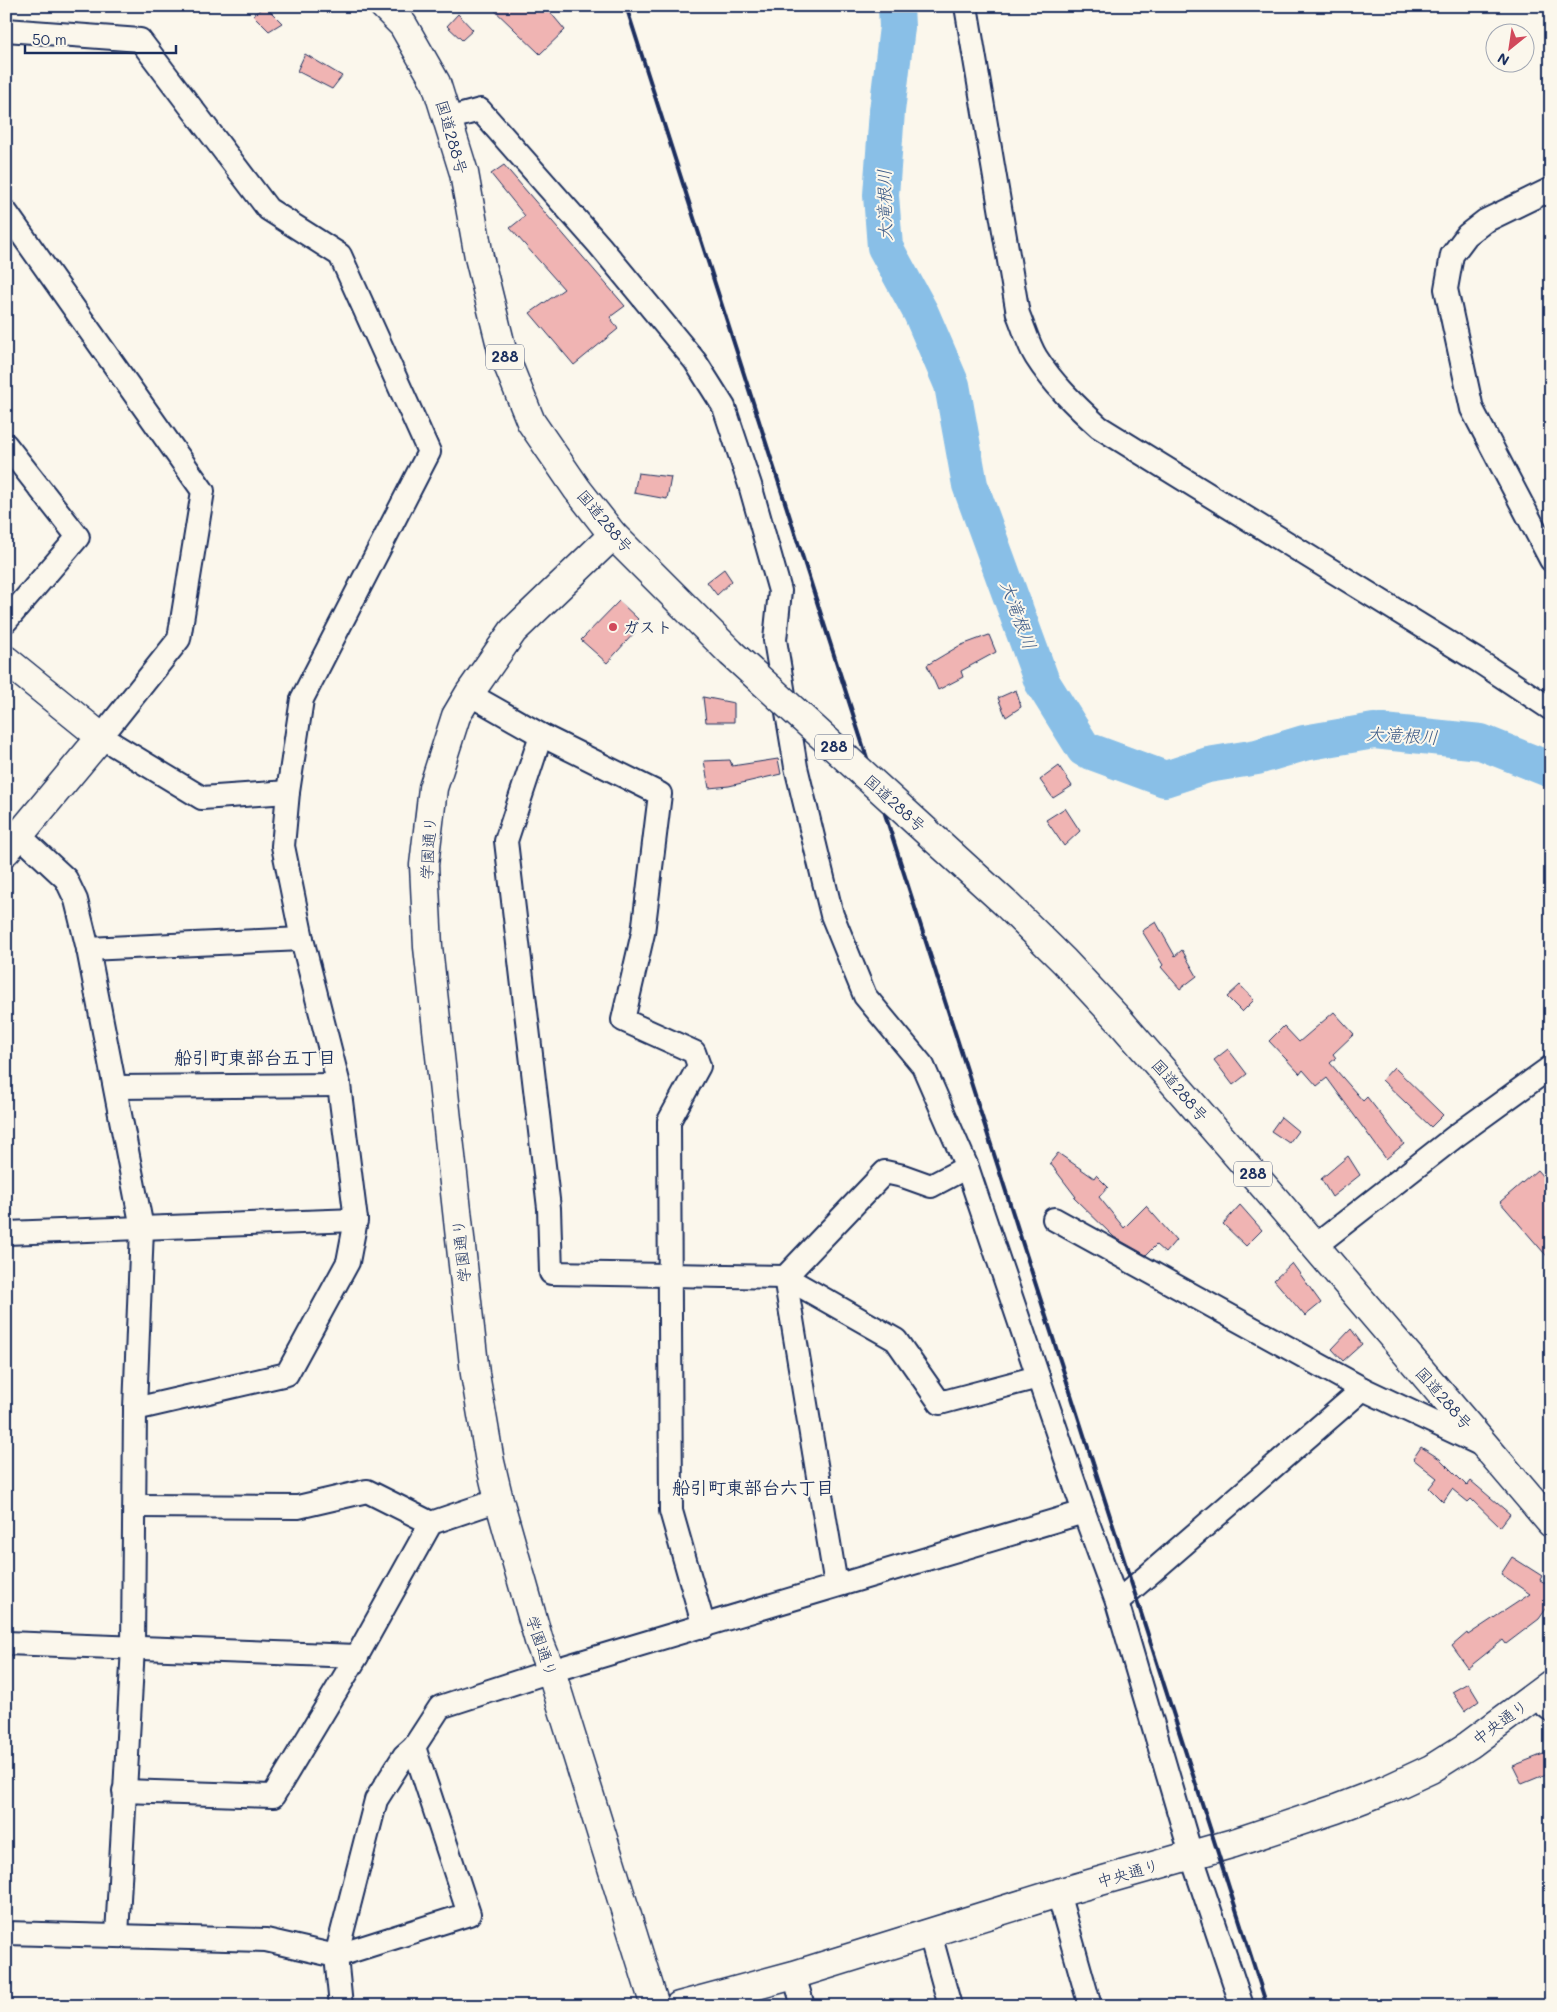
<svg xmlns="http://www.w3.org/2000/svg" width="1557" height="2012" font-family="Mali,'Klee One',sans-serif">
<rect width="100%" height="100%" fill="#fbf7ec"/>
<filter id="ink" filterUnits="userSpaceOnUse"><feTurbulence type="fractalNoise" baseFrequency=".02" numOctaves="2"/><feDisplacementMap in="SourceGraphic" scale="10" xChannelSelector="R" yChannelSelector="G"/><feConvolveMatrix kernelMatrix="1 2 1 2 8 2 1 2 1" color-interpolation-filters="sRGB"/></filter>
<g filter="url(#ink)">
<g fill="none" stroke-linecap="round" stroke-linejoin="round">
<!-- river -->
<polyline stroke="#89bfe7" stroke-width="36" points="896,6 897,27 887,111 881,195 885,247 921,313 952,385 970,485 1042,682 1084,749 1165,779 1208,765 1257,757 1304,743 1374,731 1481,742 1551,770"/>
</g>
<!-- building -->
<g fill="#f0b4b3" stroke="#1b2f5e">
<polygon points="265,6 282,23 269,31 253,15"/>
<polygon points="490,6 545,6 565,30 540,54"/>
<polygon points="458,14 473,30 462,40 447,26"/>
<polygon points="305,54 342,76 332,89 297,71"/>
<polygon points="504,165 625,306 610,317 618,329 574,365 530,313 564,289 510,228 525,216 491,174"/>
<polygon points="638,473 671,477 667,499 634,493"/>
<polygon points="724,569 732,581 717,595 707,582"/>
<polygon points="619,601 638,619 630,628 635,632 607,663 581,640"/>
<polygon points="989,635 996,652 961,671 963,677 938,690 927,665 959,646"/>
<polygon points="1016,690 1021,707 1006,717 998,698"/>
<polygon points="703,697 734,703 734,722 706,722"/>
<polygon points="778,759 781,774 729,786 709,788 704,761 730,760 732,766"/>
<polygon points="1059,766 1072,786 1053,798 1040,780"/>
<polygon points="1065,808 1080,831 1064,846 1046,820"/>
<polygon points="1156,922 1175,956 1182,950 1197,976 1180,989 1161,967 1163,965 1142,931"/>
<polygon points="1240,985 1254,1000 1242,1012 1227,997"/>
<polygon points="1334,1012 1354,1034 1333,1054 1336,1058 1330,1063 1363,1101 1367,1097 1404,1144 1386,1159 1327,1078 1317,1086 1303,1070 1300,1074 1269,1041 1284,1026 1299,1042"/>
<polygon points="1228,1049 1247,1074 1233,1085 1214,1060"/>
<polygon points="1394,1067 1443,1115 1431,1127 1382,1080"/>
<polygon points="1281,1117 1298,1131 1289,1143 1271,1131"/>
<polygon points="1058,1153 1094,1178 1096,1175 1108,1187 1099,1197 1124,1228 1146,1206 1176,1240 1165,1253 1156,1245 1146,1255 1114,1237 1074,1198 1076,1197 1050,1163"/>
<polygon points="1348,1156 1360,1175 1332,1197 1321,1179"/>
<polygon points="1537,1170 1551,1186 1551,1261 1500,1202"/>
<polygon points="1240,1205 1262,1230 1246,1246 1223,1224"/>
<polygon points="1292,1263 1321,1303 1305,1316 1274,1280"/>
<polygon points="1351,1329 1362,1344 1343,1361 1332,1349"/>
<polygon points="1421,1447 1440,1459 1467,1486 1471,1481 1510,1514 1500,1527 1471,1499 1468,1502 1452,1489 1443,1502 1429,1488 1437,1478 1413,1459"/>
<polygon points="1512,1557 1542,1576 1540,1580 1545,1583 1551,1580 1551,1607 1548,1606 1539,1619 1506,1644 1503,1640 1468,1668 1452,1646 1467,1633 1468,1635 1530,1594 1501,1574"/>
<polygon points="1468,1683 1479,1701 1465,1711 1452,1692"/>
<polygon points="1551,1751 1551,1772 1522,1784 1513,1766"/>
</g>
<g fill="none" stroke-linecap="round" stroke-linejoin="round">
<defs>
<g id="street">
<path d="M 966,6 L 1018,314 C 1024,328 1028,344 1036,357 C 1053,384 1076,406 1099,427 L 1480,662 L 1551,709"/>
<polyline points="6,30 140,40 268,209 340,255 429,452 302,699 288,792 283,846 302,939 339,1085 356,1220 348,1262 287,1374 135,1409"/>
<polyline points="447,119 480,110 600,246 695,361 724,407 750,485 780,591 775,640 796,767 832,915 865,996 923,1066 967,1167 1084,1512 1117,1602 1191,1854 1242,2006"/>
<polyline points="1551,189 1485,221 1467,235 1452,255 1446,289 1472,409 1551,560"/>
<polyline points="6,212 203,491 179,639 101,737 202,798 288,792"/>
<polyline points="6,445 78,537 6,621"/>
<polyline points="469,694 541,735 660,794 643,933 623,1020 694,1052 699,1066 669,1121 671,1511 704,1627"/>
<polyline points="541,735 506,841 549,1208 551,1273 785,1277 896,1340 940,1403 1038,1377"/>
<polyline points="20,836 66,879 76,900 88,949 142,1228 135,1409 133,1647 117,1935"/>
<polyline points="88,949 302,939"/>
<polyline points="116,1087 339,1085"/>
<polyline points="1054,1219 1363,1389 1484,1446"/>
<polyline points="6,1233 356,1220"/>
<polyline points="1315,1246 1457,1135 1551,1067"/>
<polyline points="785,1277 836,1585"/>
<polyline points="785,1277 885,1172 903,1176 931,1186 967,1167"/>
<polyline points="431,1523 499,1500"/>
<polyline points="1117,1602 1363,1389"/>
<polyline points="6,1643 357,1656"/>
<polyline points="1534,1697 1551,1710"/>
<polyline points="124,1791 273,1796 357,1656 431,1523 367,1491 298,1507 135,1506"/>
<polyline points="1058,1893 1090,2006"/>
<polyline points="6,1933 266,1940 336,1956 469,1914 414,1747"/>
<polyline points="930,1934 950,2006"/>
<polyline points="794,1975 803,2006"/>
<polyline points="341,2006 336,1956 376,1800 404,1756 414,1747 440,1707 551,1671 1084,1512"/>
</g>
<g id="secondary">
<polyline points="613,535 513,631 469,694 456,716 433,788 424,865 428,947 475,1374 490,1462 499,1500 539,1641 551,1671 655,2006"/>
<polyline points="6,660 101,737 6,851"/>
<polyline points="679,2006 794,1975 1058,1893 1234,1843 1336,1809 1388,1789 1431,1769 1469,1745 1551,1684"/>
</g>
<g id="highway">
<polyline points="384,6 403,25 436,83 464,173 479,257 502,350 531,422 577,489 613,535 731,653"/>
<polyline points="937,841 1004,902 1064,961 1119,1020 1268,1191 1551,1523"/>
</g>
</defs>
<!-- street casing -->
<use href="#street" stroke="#1b2f5e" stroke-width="26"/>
<!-- secondary casing -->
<use href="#secondary" stroke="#1b2f5e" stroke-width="31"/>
<!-- highway casing -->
<use href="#highway" stroke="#1b2f5e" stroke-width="31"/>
<!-- street -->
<use href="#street" stroke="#fbf7ec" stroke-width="22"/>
<!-- secondary -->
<use href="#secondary" stroke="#fbf7ec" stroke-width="28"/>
<!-- highway -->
<use href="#highway" stroke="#fbf7ec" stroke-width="28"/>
<!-- rail -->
<polyline stroke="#1b2f5e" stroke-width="4" points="626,6 1267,2006"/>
<defs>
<polyline id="highway-bridge" points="731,653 937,841"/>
</defs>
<!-- highway-bridge casing -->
<use href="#highway-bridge" stroke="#1b2f5e" stroke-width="31" stroke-linecap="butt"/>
<!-- highway-bridge -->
<use href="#highway-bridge" stroke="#fbf7ec" stroke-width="28"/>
</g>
</g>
<!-- markers -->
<circle fill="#d1495b" stroke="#fbf7ec" stroke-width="2" cx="613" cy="627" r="5"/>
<g text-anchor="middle" stroke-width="4" stroke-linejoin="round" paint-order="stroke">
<!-- shield labels -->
<g fill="#fbf7ec" stroke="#5e6b89" stroke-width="1">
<rect x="486" y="344.5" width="38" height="25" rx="4"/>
<rect x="815" y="734.5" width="38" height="25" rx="4"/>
<rect x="1234" y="1161.5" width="38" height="25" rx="4"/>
</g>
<g font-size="15" font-weight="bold" fill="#1b2f5e">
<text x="505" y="362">288</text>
<text x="834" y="752">288</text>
<text x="1253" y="1179">288</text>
</g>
<!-- street labels -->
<g font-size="16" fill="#1b2f5e" stroke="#fbf7ec">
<text transform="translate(452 137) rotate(74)" y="6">国道288号</text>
<text transform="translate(605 521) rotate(50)" y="6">国道288号</text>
<text transform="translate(895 803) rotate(42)" y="6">国道288号</text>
<text transform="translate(428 848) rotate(-86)" y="6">学園通り</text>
<text transform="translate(1180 1090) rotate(49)" y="6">国道288号</text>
<text transform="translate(461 1251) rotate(-96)" y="6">学園通り</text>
<text transform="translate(1444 1398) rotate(49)" y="6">国道288号</text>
<text transform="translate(542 1646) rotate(71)" y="6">学園通り</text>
<text transform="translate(1500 1722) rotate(-36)" y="6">中央通り</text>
<text transform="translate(1128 1873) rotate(-16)" y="6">中央通り</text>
</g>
<!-- poi labels -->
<g font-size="16" font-weight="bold" fill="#1b2f5e" stroke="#fbf7ec" text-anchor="start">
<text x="623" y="633">ガスト</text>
</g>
<!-- water labels -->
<g font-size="18" font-style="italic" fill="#3c5a87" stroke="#fbf7ec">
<text transform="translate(885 205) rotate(-91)" y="6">大滝根川</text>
<text transform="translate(1018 615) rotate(70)" y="6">大滝根川</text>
<text transform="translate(1402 736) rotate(3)" y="6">大滝根川</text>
</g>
<!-- neighbourhood labels -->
<g font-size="18" font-weight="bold" fill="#1b2f5e" stroke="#fbf7ec">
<text x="255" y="1064">船引町東部台五丁目</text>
<text x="753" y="1494">船引町東部台六丁目</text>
</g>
</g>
<!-- margin -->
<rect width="1557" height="2012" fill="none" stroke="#fbf7ec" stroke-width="25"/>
<rect x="12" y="12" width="1532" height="1987" fill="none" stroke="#1b2f5e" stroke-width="2" filter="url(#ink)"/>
<!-- north arrow -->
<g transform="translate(1510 48) rotate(210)"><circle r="24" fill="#fbf7ec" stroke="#a1a7b3"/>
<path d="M0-4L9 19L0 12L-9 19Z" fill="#d1495b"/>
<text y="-8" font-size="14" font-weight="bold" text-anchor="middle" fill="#1b2f5e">N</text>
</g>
<!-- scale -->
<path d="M25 45v8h151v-8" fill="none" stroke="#1b2f5e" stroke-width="2.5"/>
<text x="32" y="45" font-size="15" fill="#1b2f5e" stroke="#fbf7ec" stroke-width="4" paint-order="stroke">50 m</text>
</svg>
